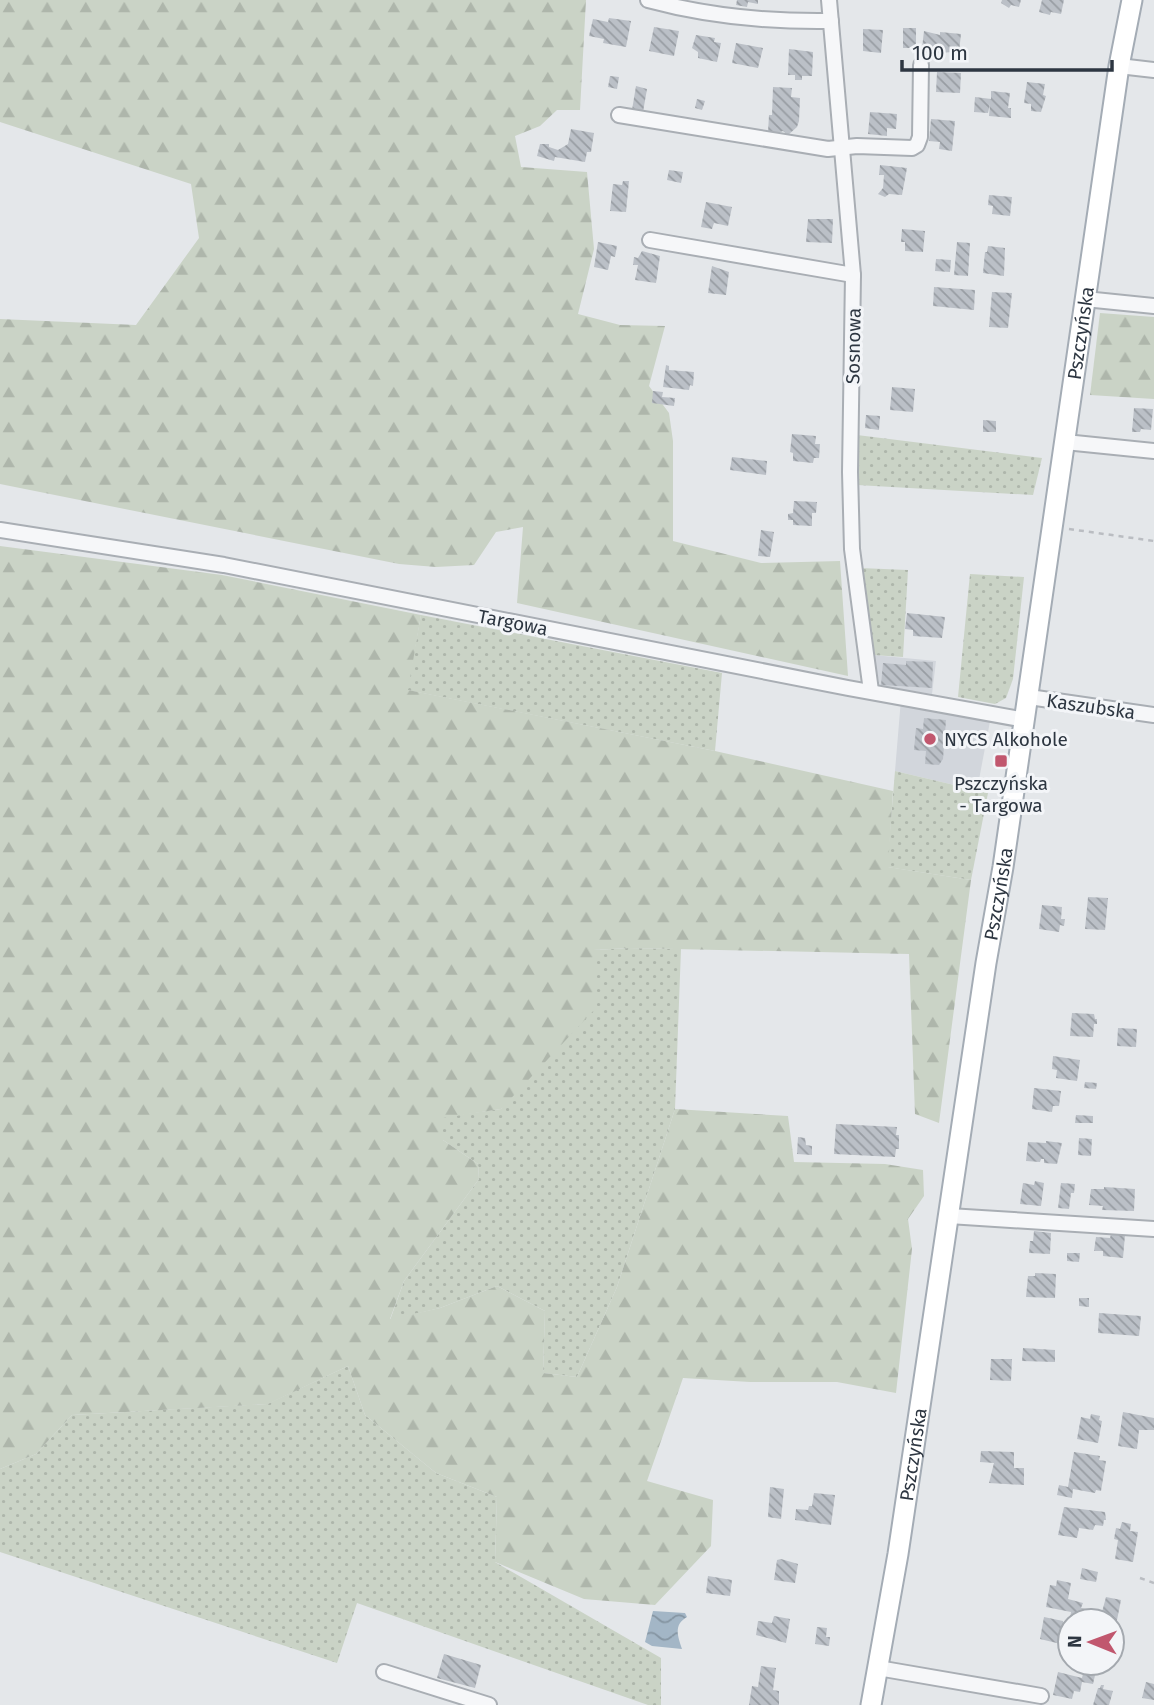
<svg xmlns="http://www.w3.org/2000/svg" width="1154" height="1705" font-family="'Fira Sans',sans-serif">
<defs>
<pattern id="grass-dots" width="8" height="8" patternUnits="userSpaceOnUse" patternTransform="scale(1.75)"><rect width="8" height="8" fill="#cad3c6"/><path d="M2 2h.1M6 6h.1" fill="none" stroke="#aeb6ab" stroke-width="1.8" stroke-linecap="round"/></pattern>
<pattern id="forest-firs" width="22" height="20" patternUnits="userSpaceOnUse" patternTransform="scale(1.75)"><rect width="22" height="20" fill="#cad3c6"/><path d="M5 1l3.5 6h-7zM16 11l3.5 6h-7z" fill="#aeb6ab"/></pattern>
<pattern id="water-waves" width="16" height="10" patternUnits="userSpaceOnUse" patternTransform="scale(1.75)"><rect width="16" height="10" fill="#a3b6c6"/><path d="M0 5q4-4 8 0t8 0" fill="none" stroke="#8595a2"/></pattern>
<pattern id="building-back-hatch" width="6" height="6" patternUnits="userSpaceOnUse" patternTransform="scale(1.75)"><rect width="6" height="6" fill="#bbc0c7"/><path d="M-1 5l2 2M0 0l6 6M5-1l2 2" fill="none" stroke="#989da3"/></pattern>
</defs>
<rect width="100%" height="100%" fill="#e4e7ea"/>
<!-- built -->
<g fill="#d2d6dc">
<polygon points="873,655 936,661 932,694 880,686"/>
<polygon points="901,699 991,716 978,785 988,793 895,771"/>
</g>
<!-- grass -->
<g fill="url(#grass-dots)">
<polygon points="857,435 1042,458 1033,495 857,485"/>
<polygon points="860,568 908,570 903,657 873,655"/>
<polygon points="970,574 1024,577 1013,679 1006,698 995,704 958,697"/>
<polygon points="421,615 722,673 715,751 407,690"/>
<polygon points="895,771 988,793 971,880 887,867"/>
<polygon points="629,948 681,949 675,1109 617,1287 577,1377 543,1373 545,1311 497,1286 440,1308 390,1320 404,1281 479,1179 478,1164 443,1140 443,1117 501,1109 594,950"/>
<polygon points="348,1366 365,1415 436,1473 497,1497 495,1562 661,1658 661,1705 648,1705 357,1603 337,1663 0,1552 0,1469 36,1454 72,1415 267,1404"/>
</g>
<!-- forest -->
<g fill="url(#forest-firs)">
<polygon points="0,0 586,0 580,110 557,110 540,126 515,136 521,167 587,172 594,249 578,314 620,325 665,326 649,386 669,413 673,441 673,541 761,563 840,561 848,676 517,603 523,527 496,532 474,565 436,567 399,564 0,484 0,319 136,325 199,238 191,184 0,122"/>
<polygon points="1100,313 1154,317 1154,399 1090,395"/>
<polygon points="0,546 222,575 421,615 408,690 715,751 893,791 888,867 971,880 939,1123 915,1114 909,954 629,948 594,950 596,1008 501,1109 443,1118 443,1140 478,1164 479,1179 404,1281 390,1319 440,1308 497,1286 545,1311 543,1373 577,1377 617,1287 675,1109 788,1116 794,1162 885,1164 923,1170 924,1196 908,1219 912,1249 896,1393 837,1382 750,1382 683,1378 647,1481 713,1500 711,1546 655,1605 584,1599 495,1562 497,1497 436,1473 365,1415 348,1366 268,1404 72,1415 36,1454 0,1469"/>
</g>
<!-- water -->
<path fill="url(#water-waves)" d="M 653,1611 L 685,1613 L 687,1617 C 673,1625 678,1636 682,1649 L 652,1646 L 645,1642 Z"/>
<!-- building -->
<g fill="url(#building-back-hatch)">
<polygon points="737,0 758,0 758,4 748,2 747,7 736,5"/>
<polygon points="1002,0 1021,0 1019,7 1011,5 1009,8 1001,3"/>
<polygon points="1042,0 1064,0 1061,14 1051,12 1050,15 1039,12"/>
<polygon points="609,18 631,21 626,47 603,43 604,39 589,36 593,19 608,22"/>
<polygon points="654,27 679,31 674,56 649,51"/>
<rect x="903" y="28" width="13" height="20"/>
<polygon points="863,29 883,30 881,53 863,51"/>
<polygon points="924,31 940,35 940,32 961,34 959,52 927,53 922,48"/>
<polygon points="696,35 715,38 714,42 721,43 717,62 698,58 698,52 692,48"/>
<polygon points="736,43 763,48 758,68 732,63"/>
<polygon points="789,49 813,52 812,76 802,76 802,80 795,80 795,75 788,75"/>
<polygon points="937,72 961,73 960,93 936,92"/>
<polygon points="610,76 619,77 617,89 608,87"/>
<polygon points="1027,82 1045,84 1043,95 1046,96 1041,112 1031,111 1031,104 1024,103"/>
<polygon points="636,86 647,89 643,112 632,110"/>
<polygon points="773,87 792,88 791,97 800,98 799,121 797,127 788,135 783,131 775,134 768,132 769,115 772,115"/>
<polygon points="991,91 1010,93 1008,108 1011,108 1011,118 989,116 990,104 988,113 974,112 975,97 991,99"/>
<polygon points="697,99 705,101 702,110 695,108"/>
<polygon points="870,112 897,114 896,129 887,128 887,136 868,134"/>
<polygon points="931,119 955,121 952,151 939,149 940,142 929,141"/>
<polygon points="571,129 594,133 591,152 587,152 585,162 555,157 554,161 537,156 540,144 549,144 549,147 558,150 568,144"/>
<polygon points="880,165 907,168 902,195 889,194 885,197 878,194 883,188 884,175 879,175"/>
<polygon points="669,170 683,172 681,183 667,180"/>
<polygon points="623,181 629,181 626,212 610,211 613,184 622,185"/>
<polygon points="989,195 1012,197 1010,216 992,214 993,206 988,205"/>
<polygon points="706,202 732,207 728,226 714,223 712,229 701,227"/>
<polygon points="808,219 833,219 832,243 806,242"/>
<polygon points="902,229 925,231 923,252 905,251 905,242 901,242"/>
<polygon points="598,242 617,246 615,257 611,256 608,270 594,267"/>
<polygon points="957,242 970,243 968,276 954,275"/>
<polygon points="988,246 1005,248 1004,276 983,273 985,252 987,252"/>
<polygon points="642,251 660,256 656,283 635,280 638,265 633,265 634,257 638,258"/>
<polygon points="936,259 951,260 950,272 935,271"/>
<polygon points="712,266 729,272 726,295 708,293"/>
<polygon points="934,287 975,290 974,310 933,306"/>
<polygon points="992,292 1012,293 1008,328 989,327"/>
<polygon points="666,365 669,366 669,370 694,372 693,386 690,385 689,390 663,387"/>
<polygon points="892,387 915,389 913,412 890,410"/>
<polygon points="653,391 663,392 662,397 675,398 674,406 652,403"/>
<polygon points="1134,408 1153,409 1151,430 1141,429 1140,432 1132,432"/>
<polygon points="866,415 880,416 879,430 865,428"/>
<polygon points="983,420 996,421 996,432 983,432"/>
<polygon points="792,434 816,436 815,444 820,444 819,458 814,458 813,463 793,461 793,453 790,452"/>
<polygon points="732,457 767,461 766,475 730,470"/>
<polygon points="794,501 817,502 816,513 812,513 812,526 793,525 793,520 788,520 788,514 793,513"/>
<polygon points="761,530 774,532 770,557 758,556"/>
<polygon points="907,613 945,617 942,638 913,636 913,630 905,629"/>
<polygon points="906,661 933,662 932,688 881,685 883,663 906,665"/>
<polygon points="924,718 946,720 943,759 939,765 925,764 926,751 914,750 916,728 923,729"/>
<polygon points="1088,897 1108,898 1105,930 1085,929"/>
<polygon points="1042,905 1062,907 1061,919 1065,919 1064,926 1060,925 1059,932 1039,929"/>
<polygon points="1072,1013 1094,1014 1095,1019 1097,1019 1097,1024 1094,1024 1093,1037 1070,1036"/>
<polygon points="1118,1028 1137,1029 1136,1047 1117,1046"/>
<polygon points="1053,1056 1080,1060 1077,1081 1056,1078 1057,1070 1052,1069"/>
<polygon points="1085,1082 1097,1083 1096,1089 1084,1088"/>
<polygon points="1034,1088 1061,1091 1059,1106 1053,1106 1052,1112 1032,1109"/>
<polygon points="1076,1115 1093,1116 1093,1123 1075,1123"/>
<polygon points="836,1124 897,1127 896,1135 899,1135 899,1149 896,1149 895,1157 834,1154"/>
<polygon points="798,1137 805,1138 806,1145 812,1146 812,1155 797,1154"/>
<polygon points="1079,1138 1092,1139 1091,1156 1078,1155"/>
<polygon points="1046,1141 1062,1143 1057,1164 1044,1163 1044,1159 1041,1159 1040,1162 1026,1161 1028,1142 1046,1143"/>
<polygon points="1035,1181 1044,1183 1041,1206 1020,1204 1023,1183 1034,1185"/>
<polygon points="1061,1183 1075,1184 1074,1193 1071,1193 1069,1209 1058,1208"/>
<polygon points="1104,1187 1135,1189 1134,1211 1102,1210 1103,1206 1089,1205 1091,1189 1104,1189"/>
<polygon points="1034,1231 1051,1233 1050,1254 1029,1253 1030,1241 1033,1241"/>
<polygon points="1111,1234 1125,1235 1123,1258 1103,1256 1103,1251 1094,1251 1096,1237 1110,1238"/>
<polygon points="1067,1253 1080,1253 1079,1262 1067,1261"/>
<polygon points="1035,1273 1056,1274 1055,1298 1026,1297 1028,1276 1035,1276"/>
<polygon points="1079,1298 1089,1298 1089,1307 1079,1306"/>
<polygon points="1099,1313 1141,1316 1139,1336 1098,1333"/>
<polygon points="1023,1348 1055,1350 1055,1362 1022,1361"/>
<polygon points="991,1359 1012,1359 1011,1381 990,1380"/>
<polygon points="1123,1412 1154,1418 1154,1430 1139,1430 1137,1449 1118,1446"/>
<polygon points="1091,1414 1100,1416 1099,1420 1102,1421 1098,1443 1077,1439 1081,1417 1090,1419"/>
<polygon points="981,1451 1014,1452 1014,1468 1024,1468 1024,1485 989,1483 994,1463 980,1462"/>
<polygon points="1074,1452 1100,1456 1099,1460 1106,1461 1101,1491 1096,1490 1095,1493 1073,1489 1072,1498 1057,1495 1059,1485 1068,1487"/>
<polygon points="770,1487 784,1489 781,1519 768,1517"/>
<polygon points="814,1493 835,1495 831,1525 795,1520 796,1509 808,1510 809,1506 812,1506"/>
<polygon points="1064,1507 1105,1512 1106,1520 1104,1520 1103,1526 1095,1525 1093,1530 1079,1528 1077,1538 1058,1535"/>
<polygon points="1122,1522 1131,1524 1130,1531 1138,1532 1133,1562 1115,1559 1118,1540 1114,1539 1116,1528 1120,1529"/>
<polygon points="781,1559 798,1564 795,1583 774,1580 777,1560"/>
<polygon points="1082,1568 1098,1572 1096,1582 1080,1579"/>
<polygon points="708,1576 732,1580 730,1596 706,1593"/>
<polygon points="1057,1580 1071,1583 1068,1599 1083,1603 1081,1608 1085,1609 1083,1621 1070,1618 1071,1612 1046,1607 1050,1585 1056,1586"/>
<polygon points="1106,1597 1121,1600 1116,1625 1112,1624 1112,1621 1092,1621 1093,1613 1086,1610 1102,1612"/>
<polygon points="774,1616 790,1619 786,1643 756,1635 758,1621 772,1623"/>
<polygon points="1044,1617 1063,1621 1063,1628 1068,1629 1065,1645 1040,1639"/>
<polygon points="1112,1626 1121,1630 1120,1635 1114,1634 1113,1639"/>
<polygon points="817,1627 827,1628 826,1637 830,1637 829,1646 815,1644"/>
<polygon points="444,1654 481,1665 475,1688 437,1678"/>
<polygon points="761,1666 776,1668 773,1690 779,1691 779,1705 749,1705 752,1686 758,1687"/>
<polygon points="1084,1669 1096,1671 1093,1684 1082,1682 1080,1692 1074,1691 1072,1699 1053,1695 1058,1672 1082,1678"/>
<polygon points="1146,1682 1154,1684 1154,1700 1142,1698"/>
<polygon points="1101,1685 1104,1685 1103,1689 1113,1691 1109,1705 1093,1705 1098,1688 1100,1688"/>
</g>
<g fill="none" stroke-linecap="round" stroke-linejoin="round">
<defs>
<g id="minor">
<path d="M 648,0 C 707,16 769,22 831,21"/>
<polyline points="829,0 853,275 850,472 852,549 871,691"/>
<polyline points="1119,66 1154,70"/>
<polyline points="619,115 828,149 857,146 912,148 917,145 920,137 921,65"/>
<polyline points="650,240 853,275"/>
<polyline points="1085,299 1154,306"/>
<polyline points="1065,442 1154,451"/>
<polyline points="0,530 224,565 848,688 1025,720"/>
<polyline points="1029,697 1154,715"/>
<polyline points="949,1216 1154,1229"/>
<polyline points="878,1668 1041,1696"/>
<polyline points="384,1672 489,1705"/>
</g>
<g id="major">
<path id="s1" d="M 871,1705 L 898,1554 L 986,963 L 1003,867 L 1119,66 L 1132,0"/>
</g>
</defs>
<!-- minor casing -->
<use href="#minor" stroke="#a9aeb4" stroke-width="18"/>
<!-- major casing -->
<use href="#major" stroke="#a4acb5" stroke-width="23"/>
<!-- path -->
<g stroke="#babdc2" stroke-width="2.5" stroke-dasharray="5 5" stroke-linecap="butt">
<polyline points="1069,529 1154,541"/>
<polyline points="1140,1578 1154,1583"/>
</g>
<!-- minor -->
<use href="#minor" stroke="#f6f7f9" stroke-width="14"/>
<!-- major -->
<use href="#major" stroke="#fff" stroke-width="19"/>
</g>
<!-- markers -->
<g fill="#c1576e" stroke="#f3f5f8" stroke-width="2.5">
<circle cx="930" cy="739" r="7"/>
<rect x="994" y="754" width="14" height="14" rx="3.5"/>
</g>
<g text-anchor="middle" stroke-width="6" stroke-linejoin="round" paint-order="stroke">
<!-- street labels -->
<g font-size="19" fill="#2d3641" stroke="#f3f5f8">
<text dy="7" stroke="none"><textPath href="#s1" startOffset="1388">Pszczyńska</textPath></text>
<text transform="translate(853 346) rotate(-89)" y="7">Sosnowa</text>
<text transform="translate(513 622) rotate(11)" y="7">Targowa</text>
<text transform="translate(1091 706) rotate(8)" y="7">Kaszubska</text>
<text dy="7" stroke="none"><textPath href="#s1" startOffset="821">Pszczyńska</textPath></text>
<text dy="7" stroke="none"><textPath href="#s1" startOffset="254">Pszczyńska</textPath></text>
</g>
<!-- poi labels -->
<g font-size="19" fill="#2d3641" stroke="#f3f5f8" text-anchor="start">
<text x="944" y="746">NYCS Alkohole</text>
<text x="1001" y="790" text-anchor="middle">Pszczyńska<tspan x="1001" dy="22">- Targowa</tspan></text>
</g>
</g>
<!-- north arrow -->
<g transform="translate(1091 1642) rotate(271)"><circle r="33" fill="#f3f5f8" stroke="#a4a9af" stroke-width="2"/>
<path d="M0-5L12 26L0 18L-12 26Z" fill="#c1576e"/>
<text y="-10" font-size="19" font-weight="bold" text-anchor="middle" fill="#2d3641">N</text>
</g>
<!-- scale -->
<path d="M902 60v10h210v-10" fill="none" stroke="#2d3641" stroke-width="3.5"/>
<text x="912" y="60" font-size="21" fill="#2d3641" stroke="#f3f5f8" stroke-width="5" paint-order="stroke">100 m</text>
</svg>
